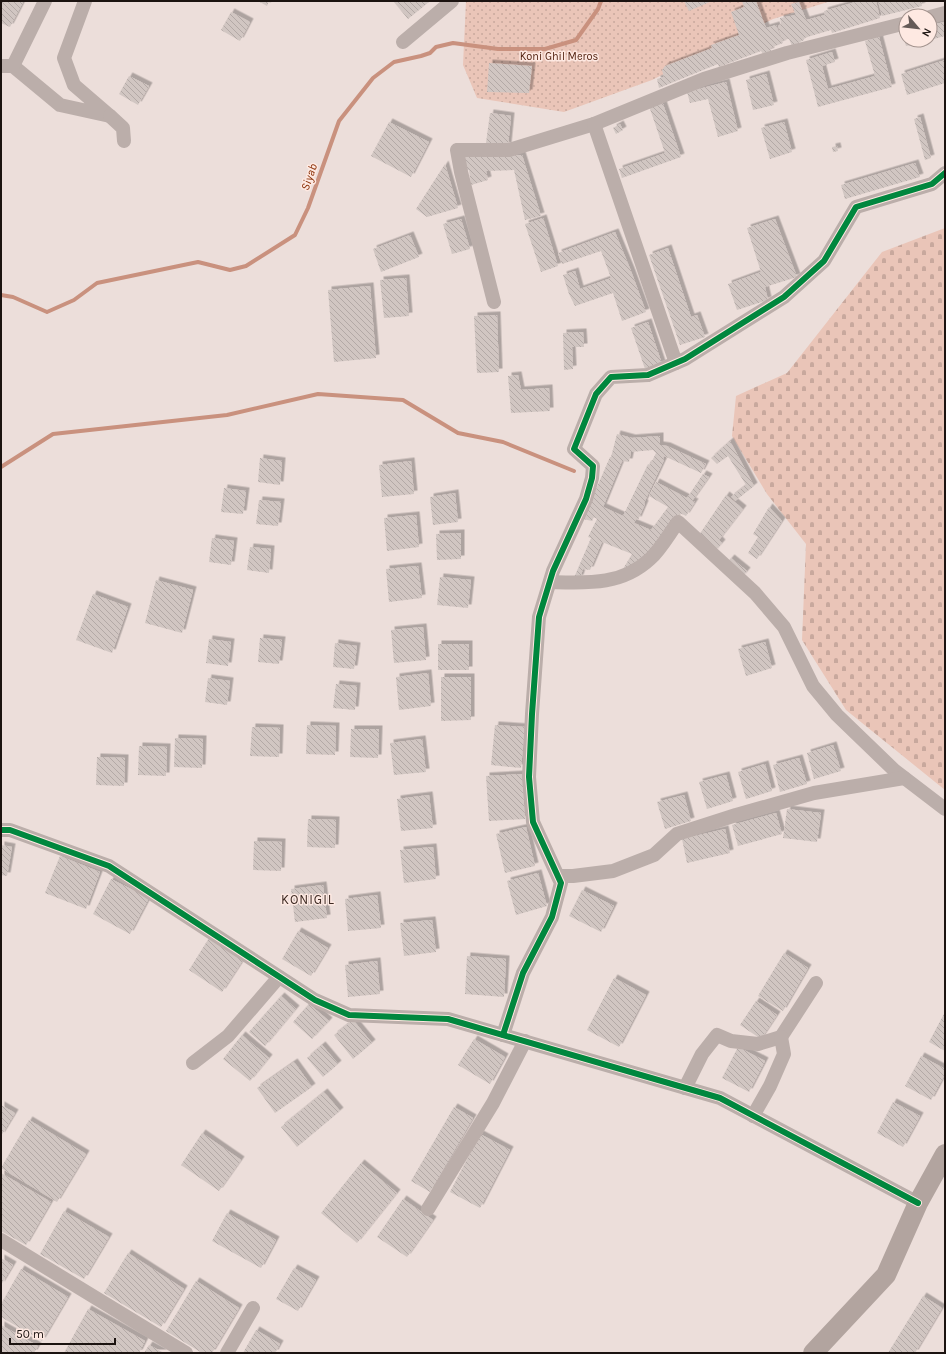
<svg xmlns="http://www.w3.org/2000/svg" width="946" height="1354" font-family="Karla,sans-serif">
<defs>
<pattern id="green-dots" width="8" height="8" patternUnits="userSpaceOnUse"><rect width="8" height="8" fill="#eac5b8"/><path d="M2 2h.1M6 6h.1" fill="none" stroke="#c8a89d" stroke-width="1.8" stroke-linecap="round"/></pattern>
<pattern id="cemetery-stones" width="16" height="16" patternUnits="userSpaceOnUse"><rect width="16" height="16" fill="#eac5b8"/><path d="M2 7V4a2 2 0 0 1 4 0v3zM10 15v-3a2 2 0 0 1 4 0v3z" fill="#c8a89d"/></pattern>
<pattern id="building-back-hatch" width="6" height="6" patternUnits="userSpaceOnUse"><rect width="6" height="6" fill="#d1c6c2"/><path d="M-1 5l2 2M0 0l6 6M5-1l2 2" fill="none" stroke="#b3a9a6"/></pattern>
<filter id="shadow"><feDropShadow dx="3.5" dy="-3.5" stdDeviation="0" flood-color="#0004"/></filter>
</defs>
<rect width="100%" height="100%" fill="#ecdeda"/>
<!-- green -->
<polygon fill="url(#green-dots)" points="466,1 831,1 773,19 652,80 564,112 477,98 463,65"/>
<!-- cemetery -->
<polygon fill="url(#cemetery-stones)" points="945,228 945,790 846,710 802,640 806,544 767,494 732,436 736,396 787,373 882,252"/>
<g fill="none" stroke-linecap="round" stroke-linejoin="round">
<!-- stream -->
<g stroke="#c9917e" stroke-width="4">
<polyline points="1,295 13,297 47,312 74,300 97,283 198,262 230,270 246,266 295,235 308,208 339,121 373,78 394,62 421,56 430,53 436,47 453,43 498,49 545,49 576,40 598,9 601,1"/>
<polyline points="1,467 53,434 227,415 318,394 403,400 458,433 503,442 574,471"/>
</g>
</g>
<!-- building -->
<g fill="url(#building-back-hatch)" fill-rule="evenodd" filter="url(#shadow)">
<polygon points="1,1 20,1 23,2 10,27 1,23"/>
<polygon points="258,1 269,1 267,6"/>
<polygon points="393,1 430,1 408,19"/>
<polygon points="684,1 712,1 689,11"/>
<polygon points="742,1 756,1 766,28 776,25 783,43 770,48 771,51 763,54 761,51 719,67 718,64 659,88 657,79 664,77 662,70 665,66 712,48 711,45 739,35 731,12 744,7"/>
<polygon points="859,1 876,1 880,18 832,33 831,30 804,38 804,40 792,46 789,39 782,40 778,26 781,24 780,18 796,15 791,4 799,2 806,20 825,15 824,11"/>
<polygon points="878,1 921,1 922,6 882,16"/>
<polygon points="231,12 250,22 240,41 221,30"/>
<polygon points="945,22 945,36 930,40 930,25"/>
<polygon points="906,31 906,40 928,41 906,46 902,32"/>
<polygon points="879,37 892,87 818,107 806,60 832,52 835,62 822,66 828,89 875,76 865,41"/>
<polygon points="945,60 945,83 907,95 901,74"/>
<polygon points="489,63 532,66 529,93 487,92"/>
<polygon points="766,74 774,105 753,110 746,80"/>
<polygon points="129,76 149,86 138,105 119,94"/>
<polygon points="726,82 738,131 718,137 708,99 690,103 687,92"/>
<polygon points="662,101 681,157 622,178 619,169 665,153 649,106"/>
<polygon points="490,113 511,116 508,146 486,143"/>
<polygon points="920,117 931,158 925,160 914,119"/>
<polygon points="389,122 429,142 411,177 371,156"/>
<polygon points="784,122 792,152 770,159 761,128"/>
<polygon points="620,124 623,130 616,134 613,128"/>
<polygon points="837,146 838,151 833,152 832,147"/>
<polygon points="522,155 541,216 525,220 514,170 486,171 488,180 471,185 469,170 466,171 465,156"/>
<polygon points="915,163 920,177 845,199 841,185"/>
<polygon points="445,164 458,208 427,217 416,209"/>
<polygon points="543,218 558,266 541,272 525,224"/>
<polygon points="461,219 470,249 452,254 443,224"/>
<polygon points="775,219 797,277 765,287 768,300 737,310 728,284 761,272 747,228"/>
<polygon points="615,232 631,271 646,312 622,321 613,293 575,306 569,294 563,275 575,271 580,289 611,278 601,251 562,264 558,253"/>
<polygon points="410,235 419,257 381,272 373,249"/>
<polygon points="668,248 691,317 697,315 705,337 680,345 649,255"/>
<polygon points="406,278 409,316 384,318 380,280"/>
<polygon points="370,286 376,358 334,362 328,290"/>
<polygon points="497,315 499,372 477,373 474,316"/>
<polygon points="648,322 662,364 645,369 631,328"/>
<polygon points="583,332 584,347 572,347 573,369 564,370 563,333"/>
<polygon points="518,375 521,390 549,388 550,411 511,413 508,376"/>
<path d="M 617,434 L 632,438 L 660,436 L 660,445 L 667,446 L 706,464 L 701,473 L 664,456 L 663,459 L 664,460 L 644,503 L 645,504 L 638,520 L 636,519 L 634,523 L 651,530 L 668,507 L 649,496 L 656,482 L 687,498 L 703,474 L 709,477 L 692,501 L 695,502 L 686,516 L 680,513 L 649,556 L 623,569 L 632,554 L 602,542 L 590,570 L 583,569 L 580,578 L 573,580 L 591,538 L 588,537 L 597,519 L 594,517 L 592,521 L 583,519 L 610,457 L 611,457 ZM 653,450 L 656,453 L 650,465 L 648,464 L 623,516 L 603,507 L 622,461 L 629,462 L 631,452 Z"/>
<polygon points="730,441 754,486 735,501 731,497 746,485 728,456 717,464 711,458"/>
<polygon points="260,458 282,461 280,485 258,482"/>
<polygon points="411,461 414,494 382,497 379,465"/>
<polygon points="224,488 246,491 243,514 221,512"/>
<polygon points="455,493 458,522 433,525 430,497"/>
<polygon points="726,495 743,509 719,540 722,543 714,552 697,538"/>
<polygon points="259,500 281,502 278,526 256,524"/>
<polygon points="769,507 782,521 757,559 748,553 758,537 753,534"/>
<polygon points="416,515 419,547 387,551 384,518"/>
<polygon points="461,533 461,559 437,560 436,534"/>
<polygon points="212,538 234,541 231,565 209,562"/>
<polygon points="250,547 271,549 269,573 247,570"/>
<polygon points="731,558 747,571 742,577 726,564"/>
<polygon points="418,566 422,598 389,602 386,569"/>
<polygon points="440,577 471,580 468,608 437,605"/>
<polygon points="156,580 193,590 182,633 145,623"/>
<polygon points="93,594 128,607 112,653 76,640"/>
<polygon points="423,627 426,660 394,663 391,630"/>
<polygon points="260,638 282,640 279,664 258,662"/>
<polygon points="209,639 231,642 228,666 206,663"/>
<polygon points="765,642 772,668 746,676 738,649"/>
<polygon points="335,643 357,646 354,669 333,667"/>
<rect x="438" y="644" width="31" height="26"/>
<polygon points="428,673 431,706 399,710 396,677"/>
<polygon points="441,677 471,677 471,720 441,721"/>
<polygon points="208,678 230,681 227,705 205,702"/>
<polygon points="336,684 357,686 355,710 333,708"/>
<polygon points="307,725 336,726 335,755 306,754"/>
<polygon points="495,725 525,727 521,768 491,765"/>
<polygon points="252,727 280,728 279,757 250,756"/>
<polygon points="351,729 379,729 378,758 350,757"/>
<polygon points="175,738 203,739 202,768 174,767"/>
<polygon points="422,739 426,772 394,775 390,743"/>
<polygon points="833,745 841,771 814,779 807,753"/>
<polygon points="139,746 167,747 166,776 138,775"/>
<polygon points="97,757 125,758 124,786 96,785"/>
<polygon points="799,758 807,784 780,792 773,765"/>
<polygon points="765,764 772,791 746,799 738,772"/>
<polygon points="522,774 525,819 489,821 486,776"/>
<polygon points="726,775 733,801 707,809 699,782"/>
<polygon points="429,795 433,828 401,831 397,799"/>
<polygon points="684,795 691,821 665,829 657,802"/>
<polygon points="787,809 821,813 817,842 783,838"/>
<polygon points="776,813 782,834 738,846 732,825"/>
<polygon points="308,819 336,820 335,848 307,847"/>
<polygon points="526,827 535,866 505,873 496,834"/>
<polygon points="725,829 730,853 687,863 682,839"/>
<polygon points="254,841 282,842 281,871 253,870"/>
<polygon points="1,845 12,847 7,876 1,875"/>
<polygon points="433,847 436,879 404,883 400,850"/>
<polygon points="60,856 100,872 86,909 45,893"/>
<polygon points="538,873 547,906 516,915 507,881"/>
<polygon points="111,879 149,898 130,934 93,914"/>
<polygon points="323,885 327,918 295,922 291,889"/>
<polygon points="582,890 614,906 601,932 569,916"/>
<polygon points="377,895 381,928 348,931 345,899"/>
<polygon points="432,920 436,952 404,956 400,923"/>
<polygon points="298,931 328,948 311,976 282,959"/>
<polygon points="209,938 243,960 222,992 189,970"/>
<polygon points="784,953 808,968 783,1011 758,996"/>
<polygon points="467,956 506,959 504,997 465,994"/>
<polygon points="377,961 380,994 348,997 345,965"/>
<polygon points="614,978 646,995 619,1047 587,1030"/>
<polygon points="281,996 296,1009 265,1046 249,1032"/>
<polygon points="756,1001 777,1015 761,1039 740,1025"/>
<polygon points="309,1004 329,1021 312,1039 293,1022"/>
<polygon points="945,1012 945,1051 929,1042"/>
<polygon points="353,1020 372,1043 353,1059 334,1035"/>
<polygon points="242,1035 269,1058 250,1081 223,1059"/>
<polygon points="474,1039 505,1057 490,1084 458,1065"/>
<polygon points="322,1045 338,1064 323,1077 307,1058"/>
<polygon points="738,1047 765,1061 749,1092 722,1078"/>
<polygon points="921,1056 945,1069 945,1074 931,1100 905,1086"/>
<polygon points="294,1062 312,1087 275,1113 257,1088"/>
<polygon points="324,1092 340,1111 297,1147 281,1127"/>
<polygon points="893,1102 920,1116 903,1147 877,1133"/>
<polygon points="1,1105 15,1113 1,1136"/>
<polygon points="454,1107 473,1118 430,1192 411,1181"/>
<polygon points="29,1120 86,1154 57,1202 1,1168"/>
<polygon points="202,1133 241,1160 219,1191 181,1165"/>
<polygon points="480,1134 510,1150 480,1208 450,1192"/>
<polygon points="361,1163 397,1193 357,1243 321,1213"/>
<polygon points="1,1173 51,1202 26,1245 1,1231"/>
<polygon points="403,1199 433,1220 407,1257 377,1237"/>
<polygon points="64,1211 109,1237 84,1279 40,1254"/>
<polygon points="227,1213 276,1240 261,1268 212,1241"/>
<polygon points="128,1253 184,1289 161,1327 104,1293"/>
<polygon points="1,1258 13,1265 1,1285"/>
<polygon points="294,1268 316,1280 298,1311 276,1299"/>
<polygon points="21,1269 68,1297 42,1341 1,1317 1,1304"/>
<polygon points="196,1281 239,1308 212,1353 202,1353 166,1331"/>
<polygon points="923,1296 942,1308 915,1353 888,1353"/>
<polygon points="88,1309 145,1341 139,1353 64,1353"/>
<polygon points="1,1325 38,1346 34,1353 1,1353"/>
<polygon points="256,1330 280,1344 275,1353 243,1353"/>
<polygon points="149,1345 164,1353 144,1353"/>
</g>
<g fill="none" stroke-linecap="round" stroke-linejoin="round">
<!-- minor -->
<g stroke="#bbaeaa" stroke-width="14">
<polyline points="930,17 945,13"/>
<polyline points="403,42 452,1"/>
<polyline points="1,66 13,66 60,105 110,116 74,85 64,58 85,1"/>
<polyline points="13,66 45,1"/>
<polyline points="110,116 123,128 124,141"/>
<polyline points="494,302 461,172 457,150 509,150 594,124"/>
<polyline points="676,363 594,124 704,79 787,53 906,23"/>
<path d="M 550,582 C 586,583 621,586 650,559 C 661,549 669,534 678,522 L 755,593 L 784,627 L 813,686 L 837,715 L 894,770 L 945,809"/>
<polyline points="1,830 10,830 109,866 315,1000 349,1015 448,1019 720,1098 918,1203"/>
<polyline points="559,876 573,876 613,871 654,855 677,834 736,815 814,793 904,778"/>
<polyline points="503,1035 523,973 552,917 561,883 533,822 529,777 532,714 539,617 553,571 586,499 592,478 593,466 574,449 596,394 611,377 648,375 685,359 784,297 824,261 856,207 932,184 945,173"/>
<polyline points="193,1063 228,1036 279,977"/>
<polyline points="685,1088 702,1054 717,1035 731,1041 758,1044 781,1037 816,983"/>
<polyline points="753,1116 770,1086 784,1054 781,1037"/>
<polyline points="428,1209 493,1103 525,1041"/>
<polyline points="1,1240 186,1353"/>
<polyline points="227,1353 253,1308"/>
</g>
<!-- secondary -->
<polyline stroke="#b2a49f" stroke-width="20" points="813,1353 886,1275 918,1203 945,1154"/>
<defs>
<g id="cycleway">
<polyline points="1,830 10,830 109,866 315,1000 349,1015 448,1019 720,1098 918,1203"/>
<polyline points="503,1035 523,973 552,917 561,883 533,822 529,777 532,714 539,617 553,571 586,499 592,478 593,466 574,449 596,394 611,377 648,375 685,359 784,297 824,261 856,207 932,184 945,173"/>
</g>
</defs>
<!-- cycleway casing -->
<use href="#cycleway" stroke="#fee9e2" stroke-width="8"/>
<!-- cycleway -->
<use href="#cycleway" stroke="#00873e" stroke-width="6"/>
</g>
<g text-anchor="middle" stroke-width="3" stroke-linejoin="round" paint-order="stroke">
<!-- park labels -->
<g font-size="11" fill="#4e1d0b" stroke="#fee9e2">
<text x="559" y="60">Koni Ghil Meros</text>
</g>
<!-- water labels -->
<g font-size="12" font-style="italic" fill="#882d03" stroke="#fee9e2">
<text transform="translate(309 177) rotate(-71)" y="4">Siyab</text>
</g>
<!-- quarter labels -->
<g font-size="13" letter-spacing="1" fill="#3d2a23" stroke="#fee9e2">
<text x="308" y="904">KONIGIL</text>
</g>
</g>
<!-- border -->
<rect width="946" height="1354" fill="none" stroke="#1b1310" stroke-width="4"/>
<!-- north arrow -->
<g transform="translate(918 28) rotate(118)"><circle r="19" fill="#fee9e2" stroke="#a3938e"/>
<path d="M0-3L7 15L0 10L-7 15Z" fill="#645a57"/>
<text y="-6" font-size="11" font-weight="bold" text-anchor="middle" fill="#1b1310">N</text>
</g>
<!-- scale -->
<path d="M10 1338v6h105v-6" fill="none" stroke="#1b1310" stroke-width="2"/>
<text x="16" y="1338" font-size="12" fill="#1b1310" stroke="#fee9e2" stroke-width="3" paint-order="stroke">50 m</text>
</svg>
